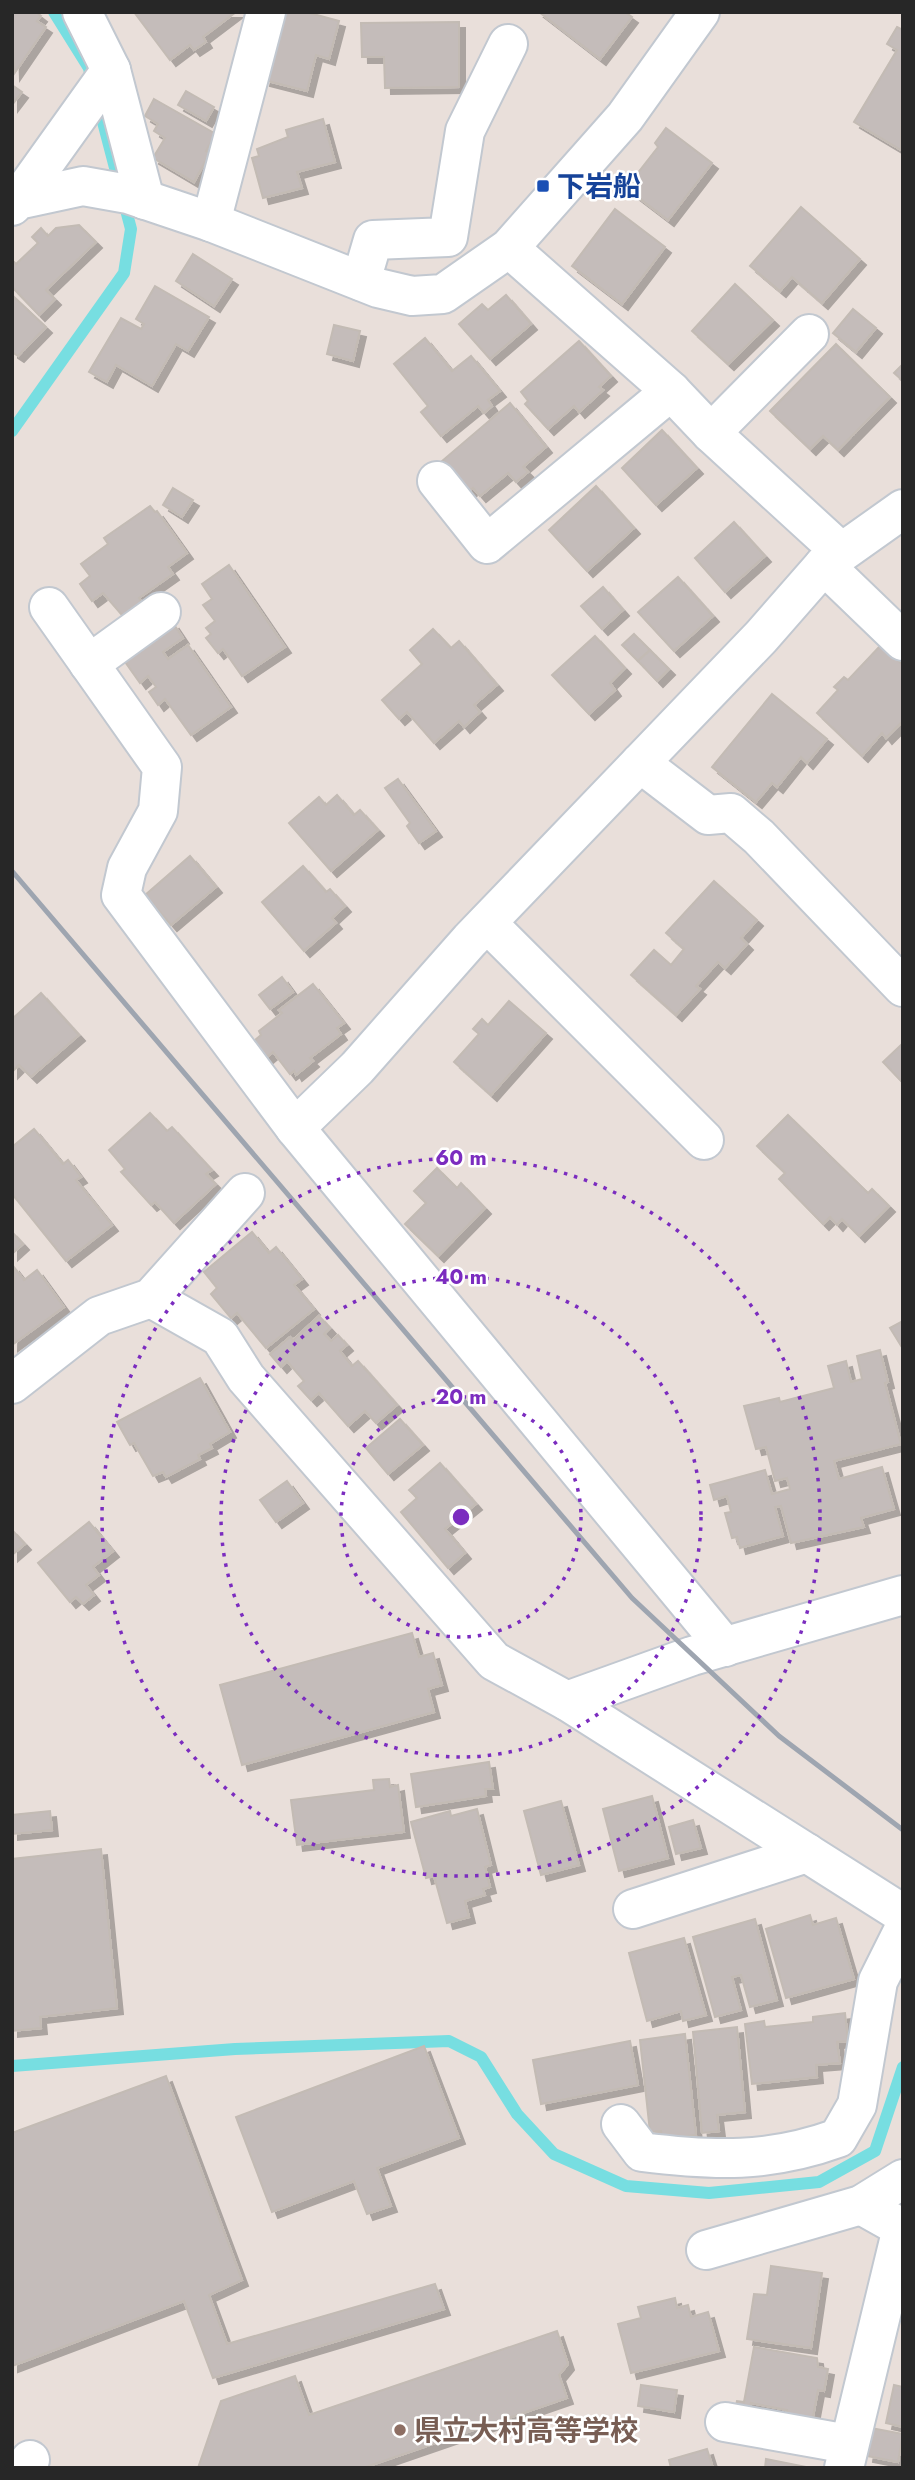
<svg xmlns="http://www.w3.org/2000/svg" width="915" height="2480" font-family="Jost,'Noto Sans JP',sans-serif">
<defs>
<filter id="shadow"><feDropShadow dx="6" dy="6" stdDeviation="0" flood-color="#0004"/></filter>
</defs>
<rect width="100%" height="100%" fill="#e9dfda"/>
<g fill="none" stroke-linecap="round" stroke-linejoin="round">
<!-- stream -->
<g stroke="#77dee1" stroke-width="12">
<polyline points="54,12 89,68 91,78"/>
<polyline points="12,431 124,273 131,229 98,103"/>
<polyline points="12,2066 235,2049 449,2041 481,2057 517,2114 554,2154 626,2186 709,2193 819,2182 875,2151 903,2067"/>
</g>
</g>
<!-- building -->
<g fill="#c4bcba" stroke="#c3bbb4" stroke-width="2" filter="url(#shadow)">
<polygon points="12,12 36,12 41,16 37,21 46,27 14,74"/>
<polygon points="134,12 236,12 203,37 206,42 194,50 190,45 170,60"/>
<polygon points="282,12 306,12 339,21 329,59 316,55 307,91 264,80"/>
<polygon points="539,12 625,12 632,17 600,59"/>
<polygon points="459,22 459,87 385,88 384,57 362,57 361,23"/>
<polygon points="897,27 903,30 901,150 854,122 897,50 887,44"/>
<polygon points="12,85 22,92 12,105"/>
<polygon points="186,91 214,107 206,121 178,105"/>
<polygon points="154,99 216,134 206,151 210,153 194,182 153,158 165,138 154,131 158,124 145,116"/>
<polygon points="323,119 335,162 297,172 302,188 263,198 252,158 259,156 257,149 288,137 286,130"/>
<polygon points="666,128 712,163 668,220 626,188 658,147 655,143"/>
<polygon points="801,207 860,259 822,303 792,277 780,291 750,266"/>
<polygon points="615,209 665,247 622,304 572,266"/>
<polygon points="79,225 96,242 46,290 55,299 39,315 12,287 12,260 16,264 38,243 32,237 41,228 48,236 56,228"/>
<polygon points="193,254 232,279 214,306 176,281"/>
<polygon points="735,284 773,320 728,364 692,331"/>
<polygon points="155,286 209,317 188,351 176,344 152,386 116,365 107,382 89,372 121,318 141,329 144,324 136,319"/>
<polygon points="12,295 46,327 18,356 12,352"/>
<polygon points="506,295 531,324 490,359 459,324 482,304 488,310"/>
<polygon points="853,309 876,328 856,352 833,333"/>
<polygon points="334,325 360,331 353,361 327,354"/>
<polygon points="425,338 452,371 471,356 500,391 488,400 492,406 484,413 478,406 441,436 421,412 428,406 394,364"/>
<polygon points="579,341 611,376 599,387 603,390 579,412 574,406 548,429 525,404 528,401 521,392"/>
<polygon points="836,344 890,397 838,450 823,436 810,449 770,411"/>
<polygon points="903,364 903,381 894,373"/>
<polygon points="510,403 546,447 523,467 528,472 516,482 508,473 480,496 473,488 468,492 442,461"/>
<polygon points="662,430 697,468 656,505 622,468"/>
<polygon points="596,486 634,528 587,571 549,530"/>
<polygon points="173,488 193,500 182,517 163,505"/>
<polygon points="150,506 155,512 157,511 187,553 168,567 173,574 139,598 146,608 127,621 103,593 92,601 80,584 90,576 81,564 108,544 104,538"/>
<polygon points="734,522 765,556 725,592 695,558"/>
<polygon points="229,565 285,647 242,676 223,649 218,653 206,638 211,634 206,628 215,621 203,605 212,599 202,584"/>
<polygon points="678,577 713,616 674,651 638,612"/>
<polygon points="603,587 623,610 602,629 581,606"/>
<polygon points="173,623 183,638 163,652 168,659 188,645 231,707 191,735 165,699 158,705 149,692 156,687 148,676 140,683 123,659"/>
<polygon points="433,629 451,648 459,641 497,685 474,705 480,712 464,727 459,721 434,743 407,712 399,719 382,700 422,664 410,650"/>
<polygon points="634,634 650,650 638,661 622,645"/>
<polygon points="595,636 625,668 610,683 615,690 589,714 552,675"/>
<polygon points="881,645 903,665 903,721 886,738 882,733 862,756 817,713 838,690 834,687 844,677 848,680"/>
<polygon points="650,650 669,669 657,681 638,661"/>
<polygon points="772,694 827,739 807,763 801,757 777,787 772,783 756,802 712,767"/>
<polygon points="398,779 436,831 419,843 407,826 410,823 385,788"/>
<polygon points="337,795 354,815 360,810 378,830 331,871 289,823 319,797 326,805"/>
<polygon points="190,856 216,887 171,925 145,895"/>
<polygon points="303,866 326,892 330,889 345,906 332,918 336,923 304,951 262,902"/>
<polygon points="714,881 757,920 741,938 747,944 725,968 718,962 696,986 700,989 676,1015 631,975 654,950 671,965 684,949 666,933"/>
<polygon points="282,977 293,992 270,1009 259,995"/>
<polygon points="313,984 344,1023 337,1028 341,1034 310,1058 313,1061 296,1075 294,1071 290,1074 273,1052 267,1057 254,1041 261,1035 259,1031 282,1013 279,1010"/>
<polygon points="41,993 79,1035 31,1077 19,1065 12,1072 12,1019"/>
<polygon points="509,1001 546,1033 491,1095 454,1062 479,1034 473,1029 482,1019 488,1025"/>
<polygon points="903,1043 903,1083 883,1062"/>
<polygon points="150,1113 167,1131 172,1127 212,1170 206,1174 216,1184 174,1223 155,1202 151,1205 121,1172 125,1169 109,1150"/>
<polygon points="788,1115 868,1193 872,1189 889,1206 859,1236 842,1219 837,1225 830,1217 823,1224 779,1179 785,1173 757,1146"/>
<polygon points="34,1129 63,1164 68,1160 81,1177 76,1180 112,1225 66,1261 12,1194 12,1147"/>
<polygon points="437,1168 457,1188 461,1183 485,1208 438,1256 405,1224 426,1203 414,1191"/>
<polygon points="12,1232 23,1244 12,1254"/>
<polygon points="252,1232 269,1253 276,1247 302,1279 294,1285 314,1309 266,1348 237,1313 231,1318 211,1294 217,1288 204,1272"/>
<polygon points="14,1267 24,1280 37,1270 64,1307 12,1345"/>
<polygon points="319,1316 330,1328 324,1334 331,1341 338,1335 347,1345 340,1351 352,1366 358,1361 397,1405 376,1423 365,1411 348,1426 319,1393 311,1400 298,1386 304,1381 287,1361 281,1367 270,1354 290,1337 293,1340"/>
<polygon points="903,1321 903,1349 890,1328"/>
<polygon points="880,1350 888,1382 885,1383 901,1444 834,1461 839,1479 882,1467 894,1509 861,1518 864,1527 791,1543 781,1506 775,1507 783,1536 740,1548 737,1537 732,1538 725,1513 731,1512 727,1496 714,1500 710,1485 765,1470 772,1494 790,1489 787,1478 775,1481 766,1447 756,1449 744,1406 779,1398 780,1402 834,1388 828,1366 846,1361 851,1382 862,1379 857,1356"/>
<polygon points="200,1378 230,1432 210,1444 212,1448 198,1455 200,1459 166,1477 163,1472 153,1476 134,1443 130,1445 117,1422"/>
<polygon points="400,1419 423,1445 388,1474 366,1448"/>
<polygon points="440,1463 476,1504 445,1529 465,1553 448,1568 401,1512 417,1498 409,1490"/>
<polygon points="287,1481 303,1503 276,1522 260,1500"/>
<polygon points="89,1522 113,1551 93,1567 99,1575 86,1585 94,1595 83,1604 76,1597 70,1602 38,1563"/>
<polygon points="12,1530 25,1544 12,1555"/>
<polygon points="412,1633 419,1657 433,1653 442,1685 428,1689 434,1712 242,1765 220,1685"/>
<polygon points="489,1762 493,1789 485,1789 486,1796 416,1807 411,1774"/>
<polygon points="389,1779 390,1787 398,1785 404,1832 297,1845 291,1800 374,1790 373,1780"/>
<polygon points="652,1796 668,1858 619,1871 603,1809"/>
<polygon points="561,1801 579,1865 541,1875 524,1811"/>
<polygon points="477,1809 491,1865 485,1867 490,1887 483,1889 485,1895 465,1901 469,1917 447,1923 434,1876 426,1878 411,1822 450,1811 451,1816"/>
<polygon points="50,1811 52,1830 12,1834 12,1815"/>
<polygon points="693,1820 701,1848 676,1854 669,1827"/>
<polygon points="101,1849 117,2008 40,2017 41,2028 12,2031 12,1859"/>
<polygon points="810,1915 813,1925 836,1918 854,1979 786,1998 766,1929"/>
<polygon points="755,1919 777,2000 750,2007 741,1975 732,1977 741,2010 715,2017 693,1937"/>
<polygon points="684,1938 706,2015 683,2021 681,2011 647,2021 629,1953"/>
<polygon points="845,2013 848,2041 837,2042 840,2063 816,2065 817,2077 752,2084 745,2024 764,2021 765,2027 813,2022 813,2017"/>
<polygon points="737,2027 745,2112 717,2115 719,2131 702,2133 693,2032"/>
<polygon points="685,2034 696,2135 662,2139 661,2131 650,2132 640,2040"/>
<polygon points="630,2041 638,2085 541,2104 533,2060"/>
<polygon points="424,2046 459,2138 377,2168 391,2206 367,2214 354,2181 272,2212 236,2117"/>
<polygon points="166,2076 242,2280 209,2295 227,2344 435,2284 444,2309 213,2378 184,2301 12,2366 12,2133"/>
<polygon points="771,2266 822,2273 811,2348 747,2339 754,2294 767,2295"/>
<polygon points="675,2298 677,2308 688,2305 691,2317 708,2312 719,2351 631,2373 618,2324 641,2318 638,2307"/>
<polygon points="557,2331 568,2364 559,2375 567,2398 363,2468 198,2468 221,2401 295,2376 309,2415"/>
<polygon points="754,2347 817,2358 818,2367 828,2369 824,2391 818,2390 812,2422 786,2418 787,2410 751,2403 750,2412 735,2409 737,2401 744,2402"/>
<polygon points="641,2385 677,2390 674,2412 638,2406"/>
<polygon points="894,2385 903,2387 903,2427 886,2423"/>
<polygon points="871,2428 903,2434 898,2462 867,2456"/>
<polygon points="707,2449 713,2468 671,2468 669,2460"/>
<polygon points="766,2459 811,2468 765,2468"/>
</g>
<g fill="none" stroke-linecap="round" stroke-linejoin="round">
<defs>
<g id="minor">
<polyline points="111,70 145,200"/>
<polyline points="12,196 18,200 111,70 82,12"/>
<polyline points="12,206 18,200 83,186 128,194 211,222 378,288 412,296 443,294 509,248 625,117 700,12"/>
<polyline points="211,222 266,12"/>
<polyline points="509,248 671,391 711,433 840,551"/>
<polyline points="361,281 373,240 448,237 465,131 508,44"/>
<polyline points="711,433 809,334"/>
<polyline points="437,481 487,544 671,391"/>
<polyline points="824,565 903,641"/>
<polyline points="49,607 162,767 158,811 127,868 121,895 295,1128 725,1647"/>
<polyline points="89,664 161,612"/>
<polyline points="640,763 708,815 731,813 759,837 903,987"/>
<polyline points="487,923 704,1140"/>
<polyline points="295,1128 357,1068 470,940 761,637 824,565 903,509"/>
<polyline points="151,1298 220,1337 246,1378 494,1661 567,1701 903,1914"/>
<polyline points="12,1384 99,1316 151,1298 245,1193"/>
<polyline points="567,1701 692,1656 903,1595"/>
<polyline points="633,1909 807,1853"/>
<path d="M 621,2124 L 642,2152 C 714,2161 769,2163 838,2138 L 857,2105 L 878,1981 L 903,1931"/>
<polyline points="706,2250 861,2205 903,2179"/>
<polyline points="725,2422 848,2444"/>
<polyline points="27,2468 30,2460"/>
<polyline points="844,2468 902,2228 861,2205"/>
</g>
</defs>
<!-- minor casing -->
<use href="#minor" stroke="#c2c8d0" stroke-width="42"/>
<!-- minor -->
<use href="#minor" stroke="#fff" stroke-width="38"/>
<!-- rail -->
<polyline stroke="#9ea5b0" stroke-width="5" points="12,871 632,1598 779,1736 903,1830"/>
</g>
<!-- distance rings -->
<g fill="none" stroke="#7b2cbf" stroke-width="3.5" stroke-dasharray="3.5 7">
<circle cx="461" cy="1517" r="120"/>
<circle cx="461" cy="1517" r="240"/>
<circle cx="461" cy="1517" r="359"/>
</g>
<!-- markers -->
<rect fill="#1a4fb4" stroke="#fff" stroke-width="2.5" x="536" y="179" width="14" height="14" rx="3.5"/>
<circle fill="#8d6e63" stroke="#fff" stroke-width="2.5" cx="400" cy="2430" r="7"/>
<g text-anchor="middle" stroke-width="5" stroke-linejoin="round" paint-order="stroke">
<!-- transit labels -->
<g font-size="28" font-weight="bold" fill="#164399" stroke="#fff" text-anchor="start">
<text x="557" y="196">下岩船</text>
</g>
<!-- education labels -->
<g font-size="28" font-weight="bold" fill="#785e54" stroke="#fff" text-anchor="start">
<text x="414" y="2440">県立大村高等学校</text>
</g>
</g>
<circle cx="461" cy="1517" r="10" fill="#7b2cbf" stroke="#fff" stroke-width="3.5"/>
<g font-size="21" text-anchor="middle" font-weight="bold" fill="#7b2cbf" stroke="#fff" stroke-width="5" stroke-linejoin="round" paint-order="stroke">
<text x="461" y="1165">60 m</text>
<text x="461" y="1284">40 m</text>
<text x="461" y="1404">20 m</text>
</g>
<!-- border -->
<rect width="915" height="2480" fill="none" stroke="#272727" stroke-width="28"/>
</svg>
